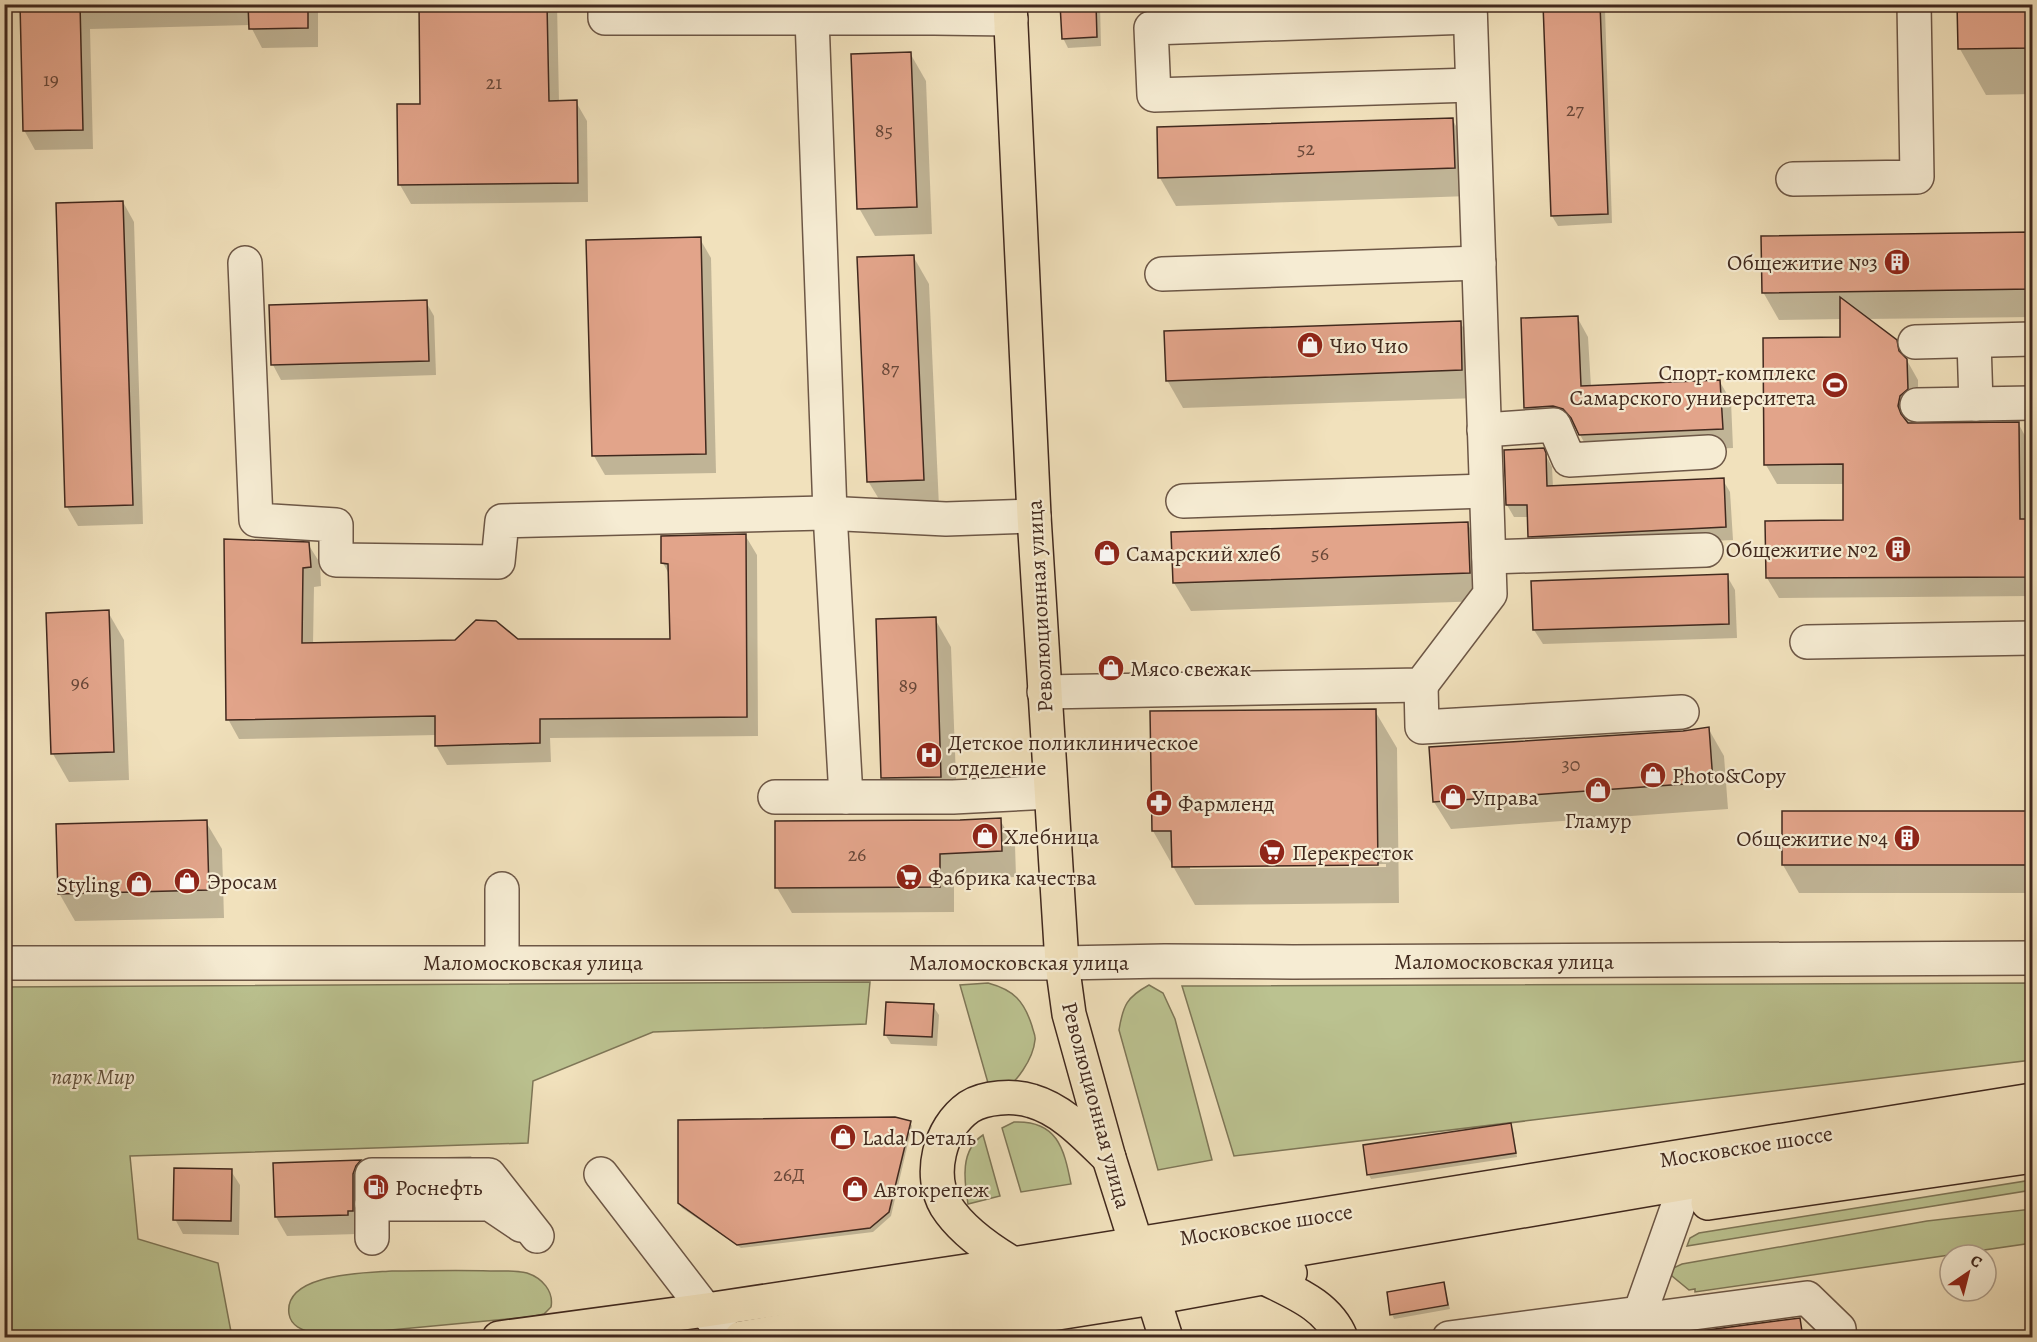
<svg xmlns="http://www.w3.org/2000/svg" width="2037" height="1342" font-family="Alegreya,serif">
<rect width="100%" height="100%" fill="#f1e1bc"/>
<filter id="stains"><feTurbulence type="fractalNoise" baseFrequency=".00333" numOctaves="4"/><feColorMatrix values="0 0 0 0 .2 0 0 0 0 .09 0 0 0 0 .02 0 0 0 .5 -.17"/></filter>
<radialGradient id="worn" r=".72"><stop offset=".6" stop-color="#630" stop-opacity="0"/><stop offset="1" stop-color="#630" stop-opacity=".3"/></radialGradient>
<!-- green -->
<g fill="#bbc290" stroke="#7e7657" stroke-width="1.5">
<polygon points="870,982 866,1024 653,1032 533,1081 528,1143 130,1156 138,1239 218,1263 232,1337 5,1333 5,987"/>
<path d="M 988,983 C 1014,990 1024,1001 1032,1026 C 1033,1031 1036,1036 1035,1040 C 1034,1051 1029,1061 1023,1070 C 1015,1082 1005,1092 992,1097 L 960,985 Z"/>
<polygon points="2032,983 2032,1060 1234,1156 1182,986"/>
<path d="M 1149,985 L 1163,993 L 1175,1019 L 1212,1160 L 1158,1170 L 1119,1030 C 1123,1005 1127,997 1149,985 Z"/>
<path d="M 1014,1122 C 1057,1120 1064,1148 1071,1184 L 1021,1192 L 1002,1128 Z"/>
<path d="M 983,1135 L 1000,1196 L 968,1204 C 964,1180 960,1150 983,1135 Z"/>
<polygon points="2032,1180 2032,1190 1687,1246 1690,1238 1699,1233"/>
<polygon points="2032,1209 2032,1243 1695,1292 1695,1289 1689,1290 1672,1276 1669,1270 1682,1264 1927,1221"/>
<path d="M 392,1271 C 424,1271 457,1270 490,1271 C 501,1271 515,1270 527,1273 C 542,1278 554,1291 551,1307 L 544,1314 L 530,1317 L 380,1331 L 312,1333 C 302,1330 291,1326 289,1314 C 283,1273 366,1273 392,1271 Z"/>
</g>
<!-- shadow -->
<g fill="#0003" fill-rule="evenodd">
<polygon points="21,4 318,4 318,47 262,48 250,25 90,29 93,149 35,150 24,130"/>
<polygon points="420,4 557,4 559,102 576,102 587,121 588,202 411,204 400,185 421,105"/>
<polygon points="1062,4 1100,4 1101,46 1068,48 1063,38"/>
<polygon points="1160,4 1463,4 1169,21"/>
<polygon points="1545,4 1602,4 1605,10 1612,223 1558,226 1552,216"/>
<polygon points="1959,4 2032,4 2032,94 1986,95 1960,49"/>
<polygon points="910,53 926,81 932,234 875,236 859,208"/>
<polygon points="1452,119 1468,147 1470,196 1176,206 1160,178"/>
<polygon points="123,202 134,222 143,524 78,526 67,507"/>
<polygon points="2032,234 2032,317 1866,319 1896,341 1918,380 1918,409 1911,417 1909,425 2018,423 2029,443 2030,521 2032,521 2032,596 1779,598 1767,578 1845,522 1844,484 1777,484 1766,465 1842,339 1842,319 1779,320 1763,292 1762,237"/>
<polygon points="700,239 711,258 716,473 605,475 594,456"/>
<polygon points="913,256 929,284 939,507 885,509 868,481"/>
<polygon points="426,302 434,316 436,375 281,380 273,365 270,307"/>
<polygon points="1577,317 1588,337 1591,387 1720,382 1731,401 1733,448 1591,454 1576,428 1565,425 1537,427 1526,408 1522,319"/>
<polygon points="1460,322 1476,350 1478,398 1183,408 1167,380"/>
<polygon points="1543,450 1552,467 1553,487 1723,480 1730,492 1733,540 1537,549 1530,536 1529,517 1514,517 1507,505 1505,451"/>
<polygon points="1467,523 1483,551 1485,601 1191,611 1174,583"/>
<polygon points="745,535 757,555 758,736 550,738 551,762 447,765 436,746 436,735 239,739 228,719 308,544 320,563 321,586 314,587 313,644 517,640 671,640 670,576 663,563"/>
<polygon points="1727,576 1735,590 1737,638 1543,644 1534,630"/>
<polygon points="108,612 124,640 129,780 69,782 53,754"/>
<polygon points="935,619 951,647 957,804 899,806 883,778"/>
<path d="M 1375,711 L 1397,748 L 1399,903 L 1195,905 L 1153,831 L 1152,713 ZM 1386,864 L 1386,867 L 1190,869 L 1190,866 Z"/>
<polygon points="1708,728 1724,756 1728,809 1451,829 1434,802 1683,732"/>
<polygon points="1783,812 2032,812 2032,893 1799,893 1783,865"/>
<polygon points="1000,820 1015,845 1016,877 954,879 954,912 792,913 777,888"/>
<polygon points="206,822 222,849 224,918 75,921 59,893"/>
<polygon points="933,1006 939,1015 937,1046 891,1044 885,1034"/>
<polygon points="910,1122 912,1126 891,1216 873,1232 741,1248 682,1208 679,1203"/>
<polygon points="1510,1125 1513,1129 1517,1157 1371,1179 1369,1175 1365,1146"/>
<polygon points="471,1156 482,1175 429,1175 419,1158"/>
<polygon points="360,1162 371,1180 358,1234 287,1236 276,1217 275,1164"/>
<polygon points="231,1171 240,1185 239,1235 183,1234 175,1219"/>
<polygon points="1444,1284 1450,1309 1394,1319 1392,1314"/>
<polygon points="1799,1320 1803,1338 1676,1338 1676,1336"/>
</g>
<!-- building -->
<g fill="#e2a48a" stroke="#41291e" stroke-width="1.5">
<polygon points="20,4 80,4 83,130 23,131"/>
<polygon points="248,4 308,4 308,28 249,29"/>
<polygon points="419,4 547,4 549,101 577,100 578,183 398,185 397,104 420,104"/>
<polygon points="1060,4 1096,4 1097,37 1062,39"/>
<polygon points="1543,4 1600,4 1608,214 1551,216"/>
<polygon points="1957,4 2032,4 2032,48 1958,49"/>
<polygon points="911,52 917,207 857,209 851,54"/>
<polygon points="1453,118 1455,168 1158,178 1157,127"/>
<polygon points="123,201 133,505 65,507 56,203"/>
<polygon points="2032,232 2032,289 1762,293 1761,236"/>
<polygon points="701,237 706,454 592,456 586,240"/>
<polygon points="914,255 924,480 867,482 857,257"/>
<polygon points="1840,297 1897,340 1899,351 1907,359 1908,389 1900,396 1898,406 1901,414 1908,423 2019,422 2020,519 2032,519 2032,577 1766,578 1765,521 1843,520 1843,464 1764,465 1763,338 1840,337"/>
<polygon points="427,300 429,361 271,365 269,305"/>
<polygon points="1578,316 1581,386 1720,380 1723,429 1579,435 1571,418 1563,409 1553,406 1524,408 1521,318"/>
<polygon points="1461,321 1462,370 1166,381 1164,331"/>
<polygon points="1544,448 1546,453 1547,486 1724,478 1726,527 1528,537 1527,505 1506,505 1504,450"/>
<polygon points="1468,522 1470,573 1173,583 1171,532"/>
<polygon points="746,534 747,717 540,719 540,743 435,746 435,716 226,720 224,539 309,542 311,567 303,568 302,643 455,640 476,620 496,621 518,639 670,639 668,564 661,563 661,536"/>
<polygon points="1728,574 1729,624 1533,630 1531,581"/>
<polygon points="109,610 114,752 51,754 46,613"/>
<polygon points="936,617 941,777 881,778 876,619"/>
<polygon points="1376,709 1378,865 1172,867 1171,831 1152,831 1150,711"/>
<polygon points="1709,727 1713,782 1433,802 1429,747 1683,731"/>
<rect x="1782" y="811" width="250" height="54"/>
<polygon points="1001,818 1002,851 940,854 940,887 775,888 775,821 960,820"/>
<polygon points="207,820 209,890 58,894 56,824"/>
<polygon points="886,1002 934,1004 932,1037 884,1035"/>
<polygon points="895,1117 911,1121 889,1212 870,1228 737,1245 678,1203 678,1120"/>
<polygon points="1511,1123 1516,1153 1367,1175 1363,1145"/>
<polygon points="361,1160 356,1166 353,1174 353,1211 348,1211 348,1215 275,1217 273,1163"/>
<polygon points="174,1168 232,1169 231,1221 173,1220"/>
<polygon points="1444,1282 1448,1305 1390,1315 1387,1292"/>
<polygon points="1800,1318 1803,1338 1701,1338 1700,1331"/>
</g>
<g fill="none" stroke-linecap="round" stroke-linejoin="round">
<defs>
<g id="minor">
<polyline points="605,4 605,18 934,18 1011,19"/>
<polyline points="1470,17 1151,28 1154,95 1472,85"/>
<polyline points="812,18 830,513 846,797"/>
<polyline points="1793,179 1917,177 1914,4"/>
<polyline points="245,263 256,520 336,525 336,560 498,562 502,521 824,513 946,519 1034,516"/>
<polyline points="1162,274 1479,263"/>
<polyline points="1974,341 1976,404"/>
<polyline points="1915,342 2032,339"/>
<polyline points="1917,405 2032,403"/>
<polyline points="1484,430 1554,425 1569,460 1709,452"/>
<polyline points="1183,501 1486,491"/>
<polyline points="1489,557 1706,550"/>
<polyline points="1807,642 2032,638"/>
<polyline points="1421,685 1422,727 1682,712"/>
<polyline points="1044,692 1421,685 1490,594 1470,4"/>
<polyline points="775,797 953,797 1050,792"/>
<polyline points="502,889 502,962"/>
<polyline points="4,963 1062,963 1165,961 1293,962 2032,958"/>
<polyline points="601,1174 727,1338"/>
<polyline points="372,1204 490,1204 521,1225"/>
<polyline points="372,1238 372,1175 489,1175 537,1236"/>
<polyline points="1640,1320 1807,1298 1839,1329 1840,1338"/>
<polyline points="1641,1333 1640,1313 1686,1183"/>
<polyline points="1449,1338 1640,1313"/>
</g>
<g id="major">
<polyline points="1010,4 1034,516 1062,963 1069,1014 1109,1158 1166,1338"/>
<polyline points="1708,1203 2032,1156"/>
<path d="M 1024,1270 C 997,1255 963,1233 946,1206 C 928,1175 939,1128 969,1107 C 984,1097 1014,1095 1032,1101 C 1063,1110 1086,1136 1109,1158"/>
<path d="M 1259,1275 C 1289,1291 1327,1303 1341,1338"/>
<polyline points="499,1338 706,1310 1013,1264 2032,1100"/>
<polyline points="741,1338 1055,1286 1229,1261 1686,1183 2032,1132"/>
<polyline points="898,1338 1153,1298 1290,1273"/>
</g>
</defs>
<!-- minor casing -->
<use href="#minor" stroke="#6d5746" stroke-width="36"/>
<!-- major casing -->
<use href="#major" stroke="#41291e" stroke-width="36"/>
<!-- minor -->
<use href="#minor" stroke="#f6ecd3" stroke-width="33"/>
<!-- major -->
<use href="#major" stroke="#f1e1bc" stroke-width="33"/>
</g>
<!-- icons -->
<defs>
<symbol id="building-disc" viewBox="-11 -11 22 22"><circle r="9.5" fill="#8f2418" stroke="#f6ecd3"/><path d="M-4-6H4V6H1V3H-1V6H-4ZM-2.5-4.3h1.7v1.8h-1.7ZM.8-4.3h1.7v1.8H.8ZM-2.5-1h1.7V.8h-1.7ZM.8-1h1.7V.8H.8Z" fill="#fff"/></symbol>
<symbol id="shop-disc" viewBox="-11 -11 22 22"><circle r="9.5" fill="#8f2418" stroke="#f6ecd3"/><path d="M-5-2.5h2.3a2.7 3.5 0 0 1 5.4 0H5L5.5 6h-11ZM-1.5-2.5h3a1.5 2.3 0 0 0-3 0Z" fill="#fff"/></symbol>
<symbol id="stadium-disc" viewBox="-11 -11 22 22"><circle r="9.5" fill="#8f2418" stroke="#f6ecd3"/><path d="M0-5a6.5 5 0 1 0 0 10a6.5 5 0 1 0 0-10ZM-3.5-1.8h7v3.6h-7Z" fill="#fff"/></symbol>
<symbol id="hospital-disc" viewBox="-11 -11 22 22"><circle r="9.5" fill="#8f2418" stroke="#f6ecd3"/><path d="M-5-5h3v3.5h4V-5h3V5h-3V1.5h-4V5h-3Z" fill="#fff"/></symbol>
<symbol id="pharmacy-disc" viewBox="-11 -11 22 22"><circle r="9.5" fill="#8f2418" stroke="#f6ecd3"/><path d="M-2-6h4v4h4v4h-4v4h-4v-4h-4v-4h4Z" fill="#fff"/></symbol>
<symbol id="supermarket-disc" viewBox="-11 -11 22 22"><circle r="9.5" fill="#8f2418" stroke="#f6ecd3"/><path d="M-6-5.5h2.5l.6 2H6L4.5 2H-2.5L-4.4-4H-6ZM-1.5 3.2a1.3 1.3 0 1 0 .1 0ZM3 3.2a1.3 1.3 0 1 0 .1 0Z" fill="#fff"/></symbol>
<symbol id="fuel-disc" viewBox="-11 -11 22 22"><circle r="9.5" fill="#8f2418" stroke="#f6ecd3"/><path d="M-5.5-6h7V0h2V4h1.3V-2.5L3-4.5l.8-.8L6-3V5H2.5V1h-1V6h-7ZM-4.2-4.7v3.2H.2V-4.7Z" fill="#fff"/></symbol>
</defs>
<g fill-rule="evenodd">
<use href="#building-disc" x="1882" y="247" width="30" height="30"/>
<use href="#shop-disc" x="1295" y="330" width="30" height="30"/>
<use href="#stadium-disc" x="1820" y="370" width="30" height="30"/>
<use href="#building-disc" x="1883" y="534" width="30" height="30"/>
<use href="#shop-disc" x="1092" y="538" width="30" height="30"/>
<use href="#shop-disc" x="1096" y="653" width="30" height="30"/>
<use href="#hospital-disc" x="914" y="740" width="30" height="30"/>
<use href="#shop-disc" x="1638" y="760" width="30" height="30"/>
<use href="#shop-disc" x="1583" y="775" width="30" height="30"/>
<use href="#shop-disc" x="1438" y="782" width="30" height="30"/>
<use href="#pharmacy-disc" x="1144" y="788" width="30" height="30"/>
<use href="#shop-disc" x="970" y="821" width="30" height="30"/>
<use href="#building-disc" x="1892" y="823" width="30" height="30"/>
<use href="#supermarket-disc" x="1257" y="837" width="30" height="30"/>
<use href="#supermarket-disc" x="894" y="862" width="30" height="30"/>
<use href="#shop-disc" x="172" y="866" width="30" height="30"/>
<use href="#shop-disc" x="124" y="869" width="30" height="30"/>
<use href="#shop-disc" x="828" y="1122" width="30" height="30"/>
<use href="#fuel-disc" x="361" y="1172" width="30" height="30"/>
<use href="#shop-disc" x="840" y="1174" width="30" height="30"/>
</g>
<g text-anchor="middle" stroke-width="4.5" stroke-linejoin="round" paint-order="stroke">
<!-- number labels -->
<g font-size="20" fill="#694839">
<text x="51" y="86">19</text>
<text x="494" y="89">21</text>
<text x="1575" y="116">27</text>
<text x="884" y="137">85</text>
<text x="1306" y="155">52</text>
<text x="890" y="375">87</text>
<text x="1320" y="560">56</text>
<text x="80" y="689">96</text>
<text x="908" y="692">89</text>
<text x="1571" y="771">30</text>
<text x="857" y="861">26</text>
<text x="789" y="1181">26Д</text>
</g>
<!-- poi labels -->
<g font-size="22" fill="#41291e" stroke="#f6ecd3" text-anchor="start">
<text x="1878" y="270" text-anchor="end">Общежитие №3</text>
<text x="1330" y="353">Чио Чио</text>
<text x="1816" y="380" text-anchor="end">Спорт-комплекс<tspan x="1816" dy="25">Самарского университета</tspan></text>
<text x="1878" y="557" text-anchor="end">Общежитие №2</text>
<text x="1126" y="561">Самарский хлеб</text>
<text x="1130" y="676">Мясо свежак</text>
<text x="948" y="750">Детское поликлиническое<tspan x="948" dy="25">отделение</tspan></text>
<text x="1672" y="783">Photo&amp;Copy</text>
<text x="1472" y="805">Управа</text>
<text x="1178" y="811">Фармленд</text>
<text x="1598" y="828" text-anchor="middle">Гламур</text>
<text x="1004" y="844">Хлебница</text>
<text x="1888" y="846" text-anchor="end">Общежитие №4</text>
<text x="1292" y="860">Перекресток</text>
<text x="928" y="885">Фабрика качества</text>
<text x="207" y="889">Эросам</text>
<text x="120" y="892" text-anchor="end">Styling</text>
<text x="862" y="1145">Lada Dеталь</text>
<text x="395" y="1195">Роснефть</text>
<text x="874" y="1197">Автокрепеж</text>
</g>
<!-- street labels -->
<g font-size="22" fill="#41291e" stroke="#f6ecd3">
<text transform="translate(1039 606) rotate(-93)" y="8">Революционная улица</text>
<text x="1504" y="969">Маломосковская улица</text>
<text x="533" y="970">Маломосковская улица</text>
<text x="1019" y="970">Маломосковская улица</text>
<text transform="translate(1097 1105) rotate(75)" y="8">Революционная улица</text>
<text transform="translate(1746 1146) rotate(-9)" y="8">Московское шоссе</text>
<text transform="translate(1266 1224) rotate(-9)" y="8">Московское шоссе</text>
</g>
<!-- park labels -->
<g font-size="22" font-style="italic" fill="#604f3a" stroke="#f6ecd3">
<text x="93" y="1084">парк Мир</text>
</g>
</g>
<!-- margin -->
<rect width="2037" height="1342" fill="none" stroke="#f1e1bc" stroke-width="24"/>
<rect x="6" y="6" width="2025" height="1330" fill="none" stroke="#41291e" stroke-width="3"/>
<rect x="12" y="12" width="2013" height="1318" fill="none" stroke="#41291e" stroke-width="1.5"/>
<!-- north arrow -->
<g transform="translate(1968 1273) rotate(35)"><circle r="28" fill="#f6ecd3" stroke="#ae9e8b" stroke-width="1.5"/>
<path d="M0-4.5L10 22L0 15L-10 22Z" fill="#8f2418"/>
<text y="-9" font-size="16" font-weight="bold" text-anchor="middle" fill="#41291e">С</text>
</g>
<rect width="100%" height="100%" filter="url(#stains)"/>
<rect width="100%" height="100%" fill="url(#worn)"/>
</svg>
